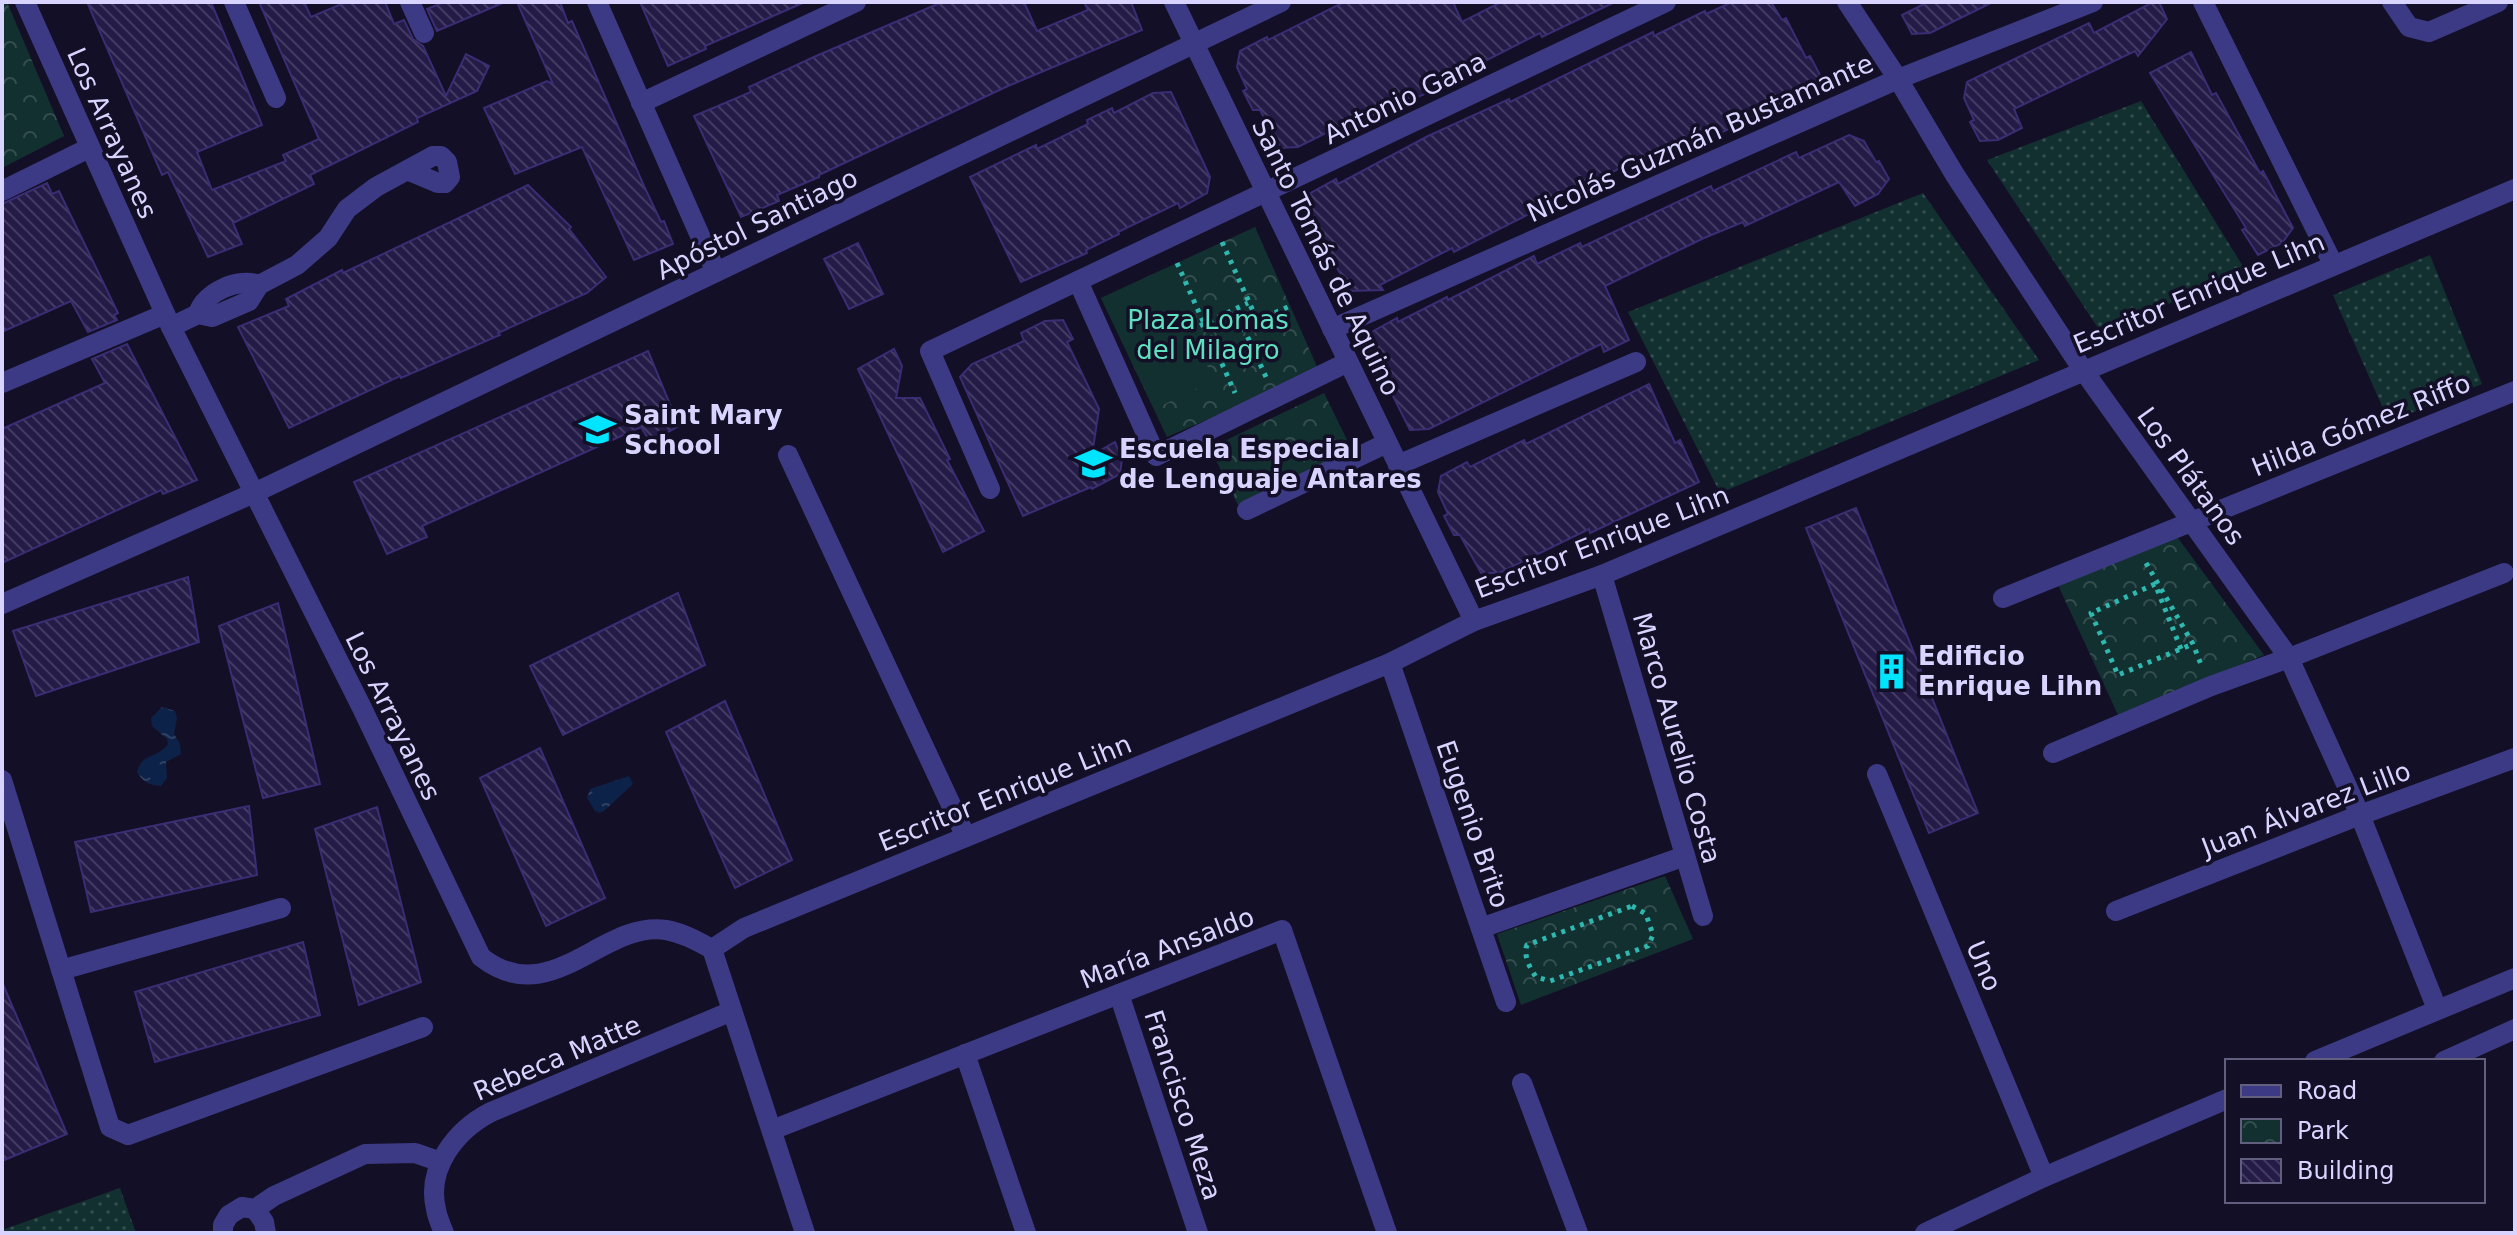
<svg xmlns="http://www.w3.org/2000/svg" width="2517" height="1235" font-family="'DejaVu Sans',sans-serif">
<defs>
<pattern id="grass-dots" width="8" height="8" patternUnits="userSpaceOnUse" patternTransform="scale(2)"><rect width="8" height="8" fill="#12302f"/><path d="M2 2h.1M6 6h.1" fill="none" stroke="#344d4e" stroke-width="1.8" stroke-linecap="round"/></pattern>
<pattern id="park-crowns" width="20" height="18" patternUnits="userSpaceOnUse" patternTransform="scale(2)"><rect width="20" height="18" fill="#12302f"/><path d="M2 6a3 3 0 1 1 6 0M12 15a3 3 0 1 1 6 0" fill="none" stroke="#344d4e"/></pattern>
<pattern id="water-ripples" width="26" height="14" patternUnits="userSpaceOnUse" patternTransform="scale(2)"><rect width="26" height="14" fill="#0c2248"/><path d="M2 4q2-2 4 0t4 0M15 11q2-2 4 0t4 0" fill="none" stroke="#2f4163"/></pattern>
<pattern id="building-back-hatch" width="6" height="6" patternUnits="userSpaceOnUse" patternTransform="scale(2)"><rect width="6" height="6" fill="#241b47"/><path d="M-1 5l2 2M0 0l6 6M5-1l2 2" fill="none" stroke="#433b63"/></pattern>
</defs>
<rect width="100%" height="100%" fill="#130f26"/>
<!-- grass -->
<g fill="url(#grass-dots)">
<polygon points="2141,101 2247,273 2100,331 1987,160"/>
<polygon points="1923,193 2039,360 1720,493 1628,312"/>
<polygon points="2430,255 2482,384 2389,422 2333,295"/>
<polygon points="120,1188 136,1233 2,1233 2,1230"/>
</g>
<!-- park -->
<g fill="url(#park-crowns)">
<polygon points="2,2 7,2 64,136 2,168"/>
<polygon points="1255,227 1319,371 1167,437 1101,298"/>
<polygon points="1324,393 1355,456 1241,511 1210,448"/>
<polygon points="2175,534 2264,655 2119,717 2058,585"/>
<polygon points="1665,876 1693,939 1521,1005 1497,934"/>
</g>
<!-- pitch -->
<polygon fill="#12302f" points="1164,269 1214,381 1154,409 1101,298"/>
<!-- water -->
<g fill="url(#water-ripples)">
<path d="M 162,707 L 175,711 L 177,718 L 174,734 L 180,744 L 181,754 L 166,762 L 167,778 L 161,786 C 148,785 143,782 137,772 C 141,753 159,758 168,744 L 167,739 L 152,726 L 151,718 Z"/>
<polygon points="629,776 633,784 605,810 600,813 595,811 587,798 590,789"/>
</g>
<!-- building -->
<g fill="url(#building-back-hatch)" stroke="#3b2d73" stroke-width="2">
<polygon points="87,2 211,2 262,125 197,152 212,190 286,161 283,155 319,139 259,2 304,2 311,17 346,2 385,2 394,24 404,20 413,39 423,46 446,96 466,54 489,66 477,91 417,118 418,122 310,175 314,184 233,223 242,244 208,257 168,172 162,175"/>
<polygon points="444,2 505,2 437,31 427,9"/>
<polygon points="517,2 560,2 568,23 572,21 644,186 661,222 664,221 673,244 634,260 582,147 515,174 484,108 547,81 553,84"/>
<polygon points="640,2 805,2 705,46 706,49 668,66"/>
<polygon points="942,2 1024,2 1037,31 1088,10 1084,2 1131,2 1142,30 1008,86 893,140 819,175 819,177 777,195 779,201 741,217 694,116 751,92 749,87 816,56"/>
<polygon points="1344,2 1453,2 1462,22 1501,2 1615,2 1542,37 1540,33 1442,83 1443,86 1418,97 1417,94 1338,133 1336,128 1298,147 1280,148 1260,110 1253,110 1243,91 1247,89 1237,67 1240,51 1267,37 1268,40"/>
<polygon points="1732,2 1771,2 1782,20 1786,18 1806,58 1810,56 1820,75 1808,90 1684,151 1681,144 1632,168 1628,164 1454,252 1452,248 1380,285 1383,290 1349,291 1329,252 1323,253 1312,234 1316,232 1306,210 1309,194 1336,179 1338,184 1428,136 1509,99 1510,102 1653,32 1654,36 1705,11 1706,14"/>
<polygon points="1928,2 1993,2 1930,33 1912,34 1902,15"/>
<polygon points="2153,2 2159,2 2167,19 2138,56 2135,51 2014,109 2022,128 1998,140 1980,141 1970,122 1974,120 1964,98 1967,82 2089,23 2094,33"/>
<polygon points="2191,52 2212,95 2216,93 2260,173 2263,171 2293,228 2282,243 2258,255 2242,230 2246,228 2150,73"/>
<polygon points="1171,92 1210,177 1207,193 1180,208 1178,203 1118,232 1119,234 1086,250 1087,253 1021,282 970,177 1036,145 1037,149 1088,124 1087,120 1112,108 1114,113 1153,93"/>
<polygon points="1849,135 1864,141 1876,162 1879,161 1889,179 1878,194 1855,206 1839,182 1745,226 1743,222 1704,238 1605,286 1629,340 1604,352 1601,344 1429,429 1410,430 1391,392 1384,392 1373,373 1377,371 1367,349 1370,333 1397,318 1398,322 1447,297 1448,300 1534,256 1537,264 1580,243 1582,247 1711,186 1713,191 1796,152 1799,158"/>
<polygon points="47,183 52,194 59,191 118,313 114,315 117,320 88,332 71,301 2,332 2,204"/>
<polygon points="528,185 571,227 569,229 606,277 587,293 498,333 500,335 401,378 400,376 289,428 238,327 289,306 286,299 342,270 343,273"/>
<polygon points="858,243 883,294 849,309 824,259"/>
<polygon points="1063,320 1073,339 1067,342 1099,409 1092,455 1115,442 1122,459 1120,474 1092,489 1091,487 1023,516 960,377 972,364 1024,341 1021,333 1045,321"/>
<polygon points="127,344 197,480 163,494 161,490 2,563 2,429 105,383 92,359"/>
<polygon points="894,349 902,366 896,398 920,398 950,459 947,460 984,531 943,552 858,369"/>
<polygon points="648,351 679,426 650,442 641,427 422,526 427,537 387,554 354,482"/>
<polygon points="1649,384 1675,443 1680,440 1699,482 1590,533 1589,529 1499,573 1481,573 1460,535 1454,535 1444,516 1448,514 1438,492 1441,476 1467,462 1470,467 1524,440 1526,444"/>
<polygon points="1856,508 1978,813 1929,833 1806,528"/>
<polygon points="188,577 199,642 36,696 13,631"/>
<polygon points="678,593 705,665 563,735 530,666"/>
<polygon points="278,603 320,784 263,798 219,626"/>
<polygon points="725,701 792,860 735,888 666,732"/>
<polygon points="540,748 605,898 546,926 480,778"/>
<polygon points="249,806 257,875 91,912 75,842"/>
<polygon points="377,807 421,982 359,1005 315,829"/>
<polygon points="303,942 320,1015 155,1062 135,992"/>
<polygon points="2,982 67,1134 2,1161"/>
</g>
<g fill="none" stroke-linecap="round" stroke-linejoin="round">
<!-- path -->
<g stroke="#2fb8b0" stroke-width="5" stroke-dasharray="4 6" stroke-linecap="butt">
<polyline points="1222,242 1257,320"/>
<polyline points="1177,263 1235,393"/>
<polyline points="1191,330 1248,303"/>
<polyline points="1266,377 1243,327 1290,306"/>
<polyline points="2146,563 2193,644 2202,667"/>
<polyline points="2181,649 2155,584 2091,613 2118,675 2193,644"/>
<path d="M 1632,906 L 1646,914 L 1653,935 L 1648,946 L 1550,981 L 1536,977 C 1530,968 1523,956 1527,945 Z"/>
</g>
<!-- minor -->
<g stroke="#3d3a85" stroke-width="20">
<path d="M 25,2 L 171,327 L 361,706 L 481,957 C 551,1012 602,920 666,930 C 683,933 697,941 712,949 L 805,1233"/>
<polyline points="234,2 276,98"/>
<polyline points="410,2 424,33"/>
<polyline points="597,2 716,272"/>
<polyline points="1174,2 1474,621"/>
<polyline points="1847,2 1898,79 1955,175 2083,370 2289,658 2360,815 2437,1009"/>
<polyline points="2203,2 2333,264"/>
<polyline points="2392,2 2409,27 2429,32 2498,2"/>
<polyline points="641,103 856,2"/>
<polyline points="2,191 89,148"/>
<polyline points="1078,281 1156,456 1348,362"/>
<path d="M 198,314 C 204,292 239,277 259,285"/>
<polyline points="171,327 198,314 212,317 249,301 259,285 297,265 328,238 347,209 376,187 433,156 441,156 447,162 450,177 445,183 438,183 407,170"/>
<polyline points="1332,329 1898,79 2093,2"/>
<polyline points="2,383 165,314"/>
<polyline points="788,455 966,837"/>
<polyline points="1398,465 1636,362"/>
<polyline points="990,489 930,351 1666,2"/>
<polyline points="1247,510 1387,443"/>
<polyline points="1602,575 1703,916"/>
<polyline points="2003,598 2515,391"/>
<polyline points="2,604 254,493 1281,2"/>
<polyline points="1390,663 1506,1002"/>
<polyline points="2053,753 2211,686 2289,658 2504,573"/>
<polyline points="1877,774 2044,1177"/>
<polyline points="2,780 110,1127 128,1135 423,1027"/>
<polyline points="2116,911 2360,815 2515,758"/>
<polyline points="1481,928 1685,856"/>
<polyline points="712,949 744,928 1390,663 1474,621 1602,575 2515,189"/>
<polyline points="61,970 281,908"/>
<polyline points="1119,994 1198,1233"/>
<polyline points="965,1054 1026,1233"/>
<polyline points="2315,1061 2515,978"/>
<polyline points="2444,1061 2515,1029"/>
<polyline points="1522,1083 1578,1233"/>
<polyline points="772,1130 1282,930 1387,1233"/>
<polyline points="255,1209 264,1222 266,1233"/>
<polyline points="223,1233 223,1225 229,1215 242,1207 255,1209 274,1196 365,1154 415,1153 441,1162"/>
<path d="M 444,1233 C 441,1225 437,1217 436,1209 C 426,1168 456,1130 491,1112 L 732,1011"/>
<polyline points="1925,1233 2044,1177 2227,1099"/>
</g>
</g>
<!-- icons -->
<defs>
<symbol id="school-bare" viewBox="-9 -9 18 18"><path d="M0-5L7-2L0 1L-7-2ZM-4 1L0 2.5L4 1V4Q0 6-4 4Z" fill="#00e5ff" stroke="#130f26" stroke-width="2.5" paint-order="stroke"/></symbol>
<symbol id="building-bare" viewBox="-9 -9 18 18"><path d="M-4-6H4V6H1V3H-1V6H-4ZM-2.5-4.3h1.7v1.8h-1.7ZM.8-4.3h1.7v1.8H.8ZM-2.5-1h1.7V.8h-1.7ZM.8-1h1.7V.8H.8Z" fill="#00e5ff" stroke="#130f26" stroke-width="2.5" paint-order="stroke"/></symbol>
</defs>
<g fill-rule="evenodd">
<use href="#school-bare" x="572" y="404" width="51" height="51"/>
<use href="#school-bare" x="1068" y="438" width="51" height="51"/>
<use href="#building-bare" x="1866" y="646" width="51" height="51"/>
</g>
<g text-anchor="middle" stroke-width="7" stroke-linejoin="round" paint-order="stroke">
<!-- street labels -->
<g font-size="26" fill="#d9d4ff" stroke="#130f26">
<text transform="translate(1405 98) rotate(-26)" y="9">Antonio Gana</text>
<text transform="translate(112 133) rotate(66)" y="9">Los Arrayanes</text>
<text transform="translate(1700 138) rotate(-24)" y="9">Nicolás Guzmán Bustamante</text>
<text transform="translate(757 224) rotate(-26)" y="9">Apóstol Santiago</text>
<text transform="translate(1326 257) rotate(64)" y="9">Santo Tomás de Aquino</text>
<text transform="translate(2199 293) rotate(-23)" y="9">Escritor Enrique Lihn</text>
<text transform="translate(2361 425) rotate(-22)" y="9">Hilda Gómez Riffo</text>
<text transform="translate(2191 476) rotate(54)" y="9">Los Plátanos</text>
<text transform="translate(1602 542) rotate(-21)" y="9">Escritor Enrique Lihn</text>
<text transform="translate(393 716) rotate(64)" y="9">Los Arrayanes</text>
<text transform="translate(1677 738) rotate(74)" y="9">Marco Aurelio Costa</text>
<text transform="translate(1005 793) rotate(-22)" y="9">Escritor Enrique Lihn</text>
<text transform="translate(2306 809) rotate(-21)" y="9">Juan Álvarez Lillo</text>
<text transform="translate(1473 824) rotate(71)" y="9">Eugenio Brito</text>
<text transform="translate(1167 948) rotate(-21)" y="9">María Ansaldo</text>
<text transform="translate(1984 966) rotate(67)" y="9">Uno</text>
<text transform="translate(557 1058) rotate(-23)" y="9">Rebeca Matte</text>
<text transform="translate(1183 1105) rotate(72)" y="9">Francisco Meza</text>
</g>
<!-- park labels -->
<g font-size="26" fill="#5fe0c0" stroke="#130f26">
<text x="1208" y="329">Plaza Lomas<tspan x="1208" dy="30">del Milagro</tspan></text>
</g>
<!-- poi labels -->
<g font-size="26" font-weight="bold" fill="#d9d4ff" stroke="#130f26" text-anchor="start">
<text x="624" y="424">Saint Mary<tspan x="624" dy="30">School</tspan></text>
<text x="1119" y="458">Escuela Especial<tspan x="1119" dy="30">de Lenguaje Antares</tspan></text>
<text x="1918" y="665">Edificio<tspan x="1918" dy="30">Enrique Lihn</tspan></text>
</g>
</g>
<!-- border -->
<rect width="2517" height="1235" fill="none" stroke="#d9d4ff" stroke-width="8"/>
<!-- legend -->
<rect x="2225" y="1059" width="260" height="144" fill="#130f26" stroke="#625e7d" stroke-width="2"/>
<rect x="2241" y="1085" width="40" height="12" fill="#3d3a85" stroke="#625e7d" stroke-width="2"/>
<text x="2297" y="1099" font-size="24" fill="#d9d4ff">Road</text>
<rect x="2241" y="1119" width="40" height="24" fill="url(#park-crowns)" stroke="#625e7d" stroke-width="2"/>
<text x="2297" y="1139" font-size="24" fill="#d9d4ff">Park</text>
<rect x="2241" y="1159" width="40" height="24" fill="url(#building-back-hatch)" stroke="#625e7d" stroke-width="2"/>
<text x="2297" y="1179" font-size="24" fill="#d9d4ff">Building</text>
</svg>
